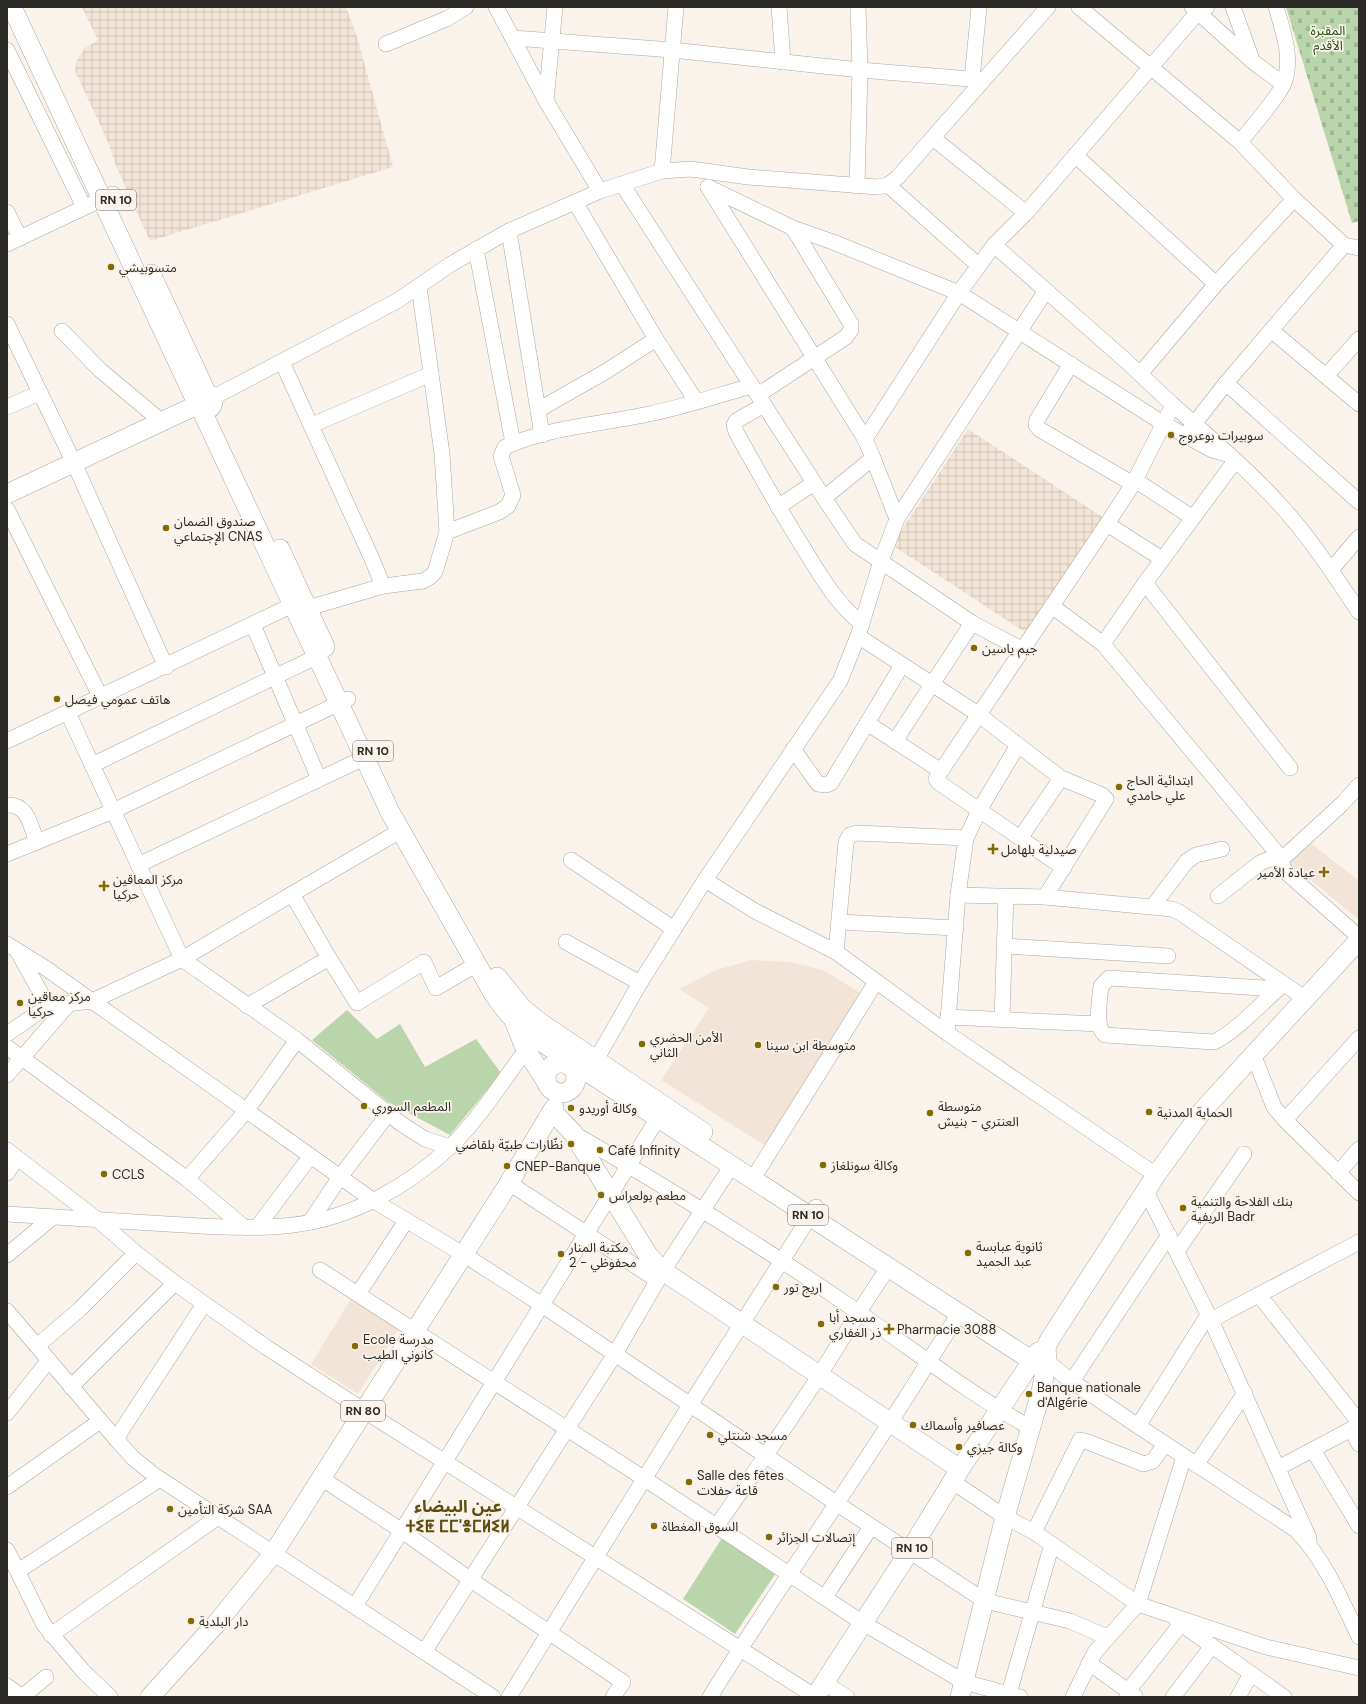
<svg xmlns="http://www.w3.org/2000/svg" width="1366" height="1704" font-family="'DM Sans','Noto Sans Arabic','Noto Sans Tifinagh',sans-serif">
<defs>
<pattern id="industrial-grid" width="8" height="8" patternUnits="userSpaceOnUse"><rect width="8" height="8" fill="#f2e5d8"/><path d="M0 4h8M4 0v8" fill="none" stroke="#d0c5b9"/></pattern>
<pattern id="cemetery-stones" width="16" height="16" patternUnits="userSpaceOnUse"><rect width="16" height="16" fill="#bad5ab"/><path d="M2 7V4a2 2 0 0 1 4 0v3zM10 15v-3a2 2 0 0 1 4 0v3z" fill="#a0b793"/></pattern>
</defs>
<rect width="100%" height="100%" fill="#faf3ec"/>
<!-- built -->
<g fill="#f2e5d8">
<polygon points="1308,841 1359,881 1359,920 1289,862"/>
<polygon points="751,960 789,962 808,966 825,971 864,995 766,1146 661,1080 709,1008 679,989 716,970"/>
<polygon points="351,1299 399,1328 358,1394 311,1364"/>
</g>
<!-- industrial -->
<g fill="url(#industrial-grid)">
<polygon points="82,7 346,7 357,37 393,167 150,241 116,166 108,142 75,71 77,60 85,48 98,40"/>
<polygon points="968,429 1104,518 1028,634 892,545"/>
</g>
<!-- cemetery -->
<polygon fill="url(#cemetery-stones)" points="1286,7 1359,7 1359,221 1352,223"/>
<!-- garden -->
<g fill="#bad5ab">
<polygon points="347,1010 377,1039 400,1024 425,1067 476,1039 501,1073 450,1135 388,1102 312,1040"/>
<polygon points="722,1538 776,1573 735,1634 683,1599"/>
</g>
<g fill="none" stroke-linecap="round" stroke-linejoin="round">
<defs>
<g id="minor">
<polyline points="496,7 546,101"/>
<polyline points="555,7 546,101 600,191"/>
<polyline points="779,7 783,62"/>
<polyline points="1079,7 1240,142 1294,199 1344,245 1359,248"/>
<polyline points="1192,7 1252,61 1283,84"/>
<polyline points="1233,7 1252,60"/>
<polyline points="513,38 672,50 860,70 983,80"/>
<polyline points="386,44 446,19 466,7"/>
<polyline points="7,50 84,207"/>
<polyline points="972,79 979,7"/>
<polyline points="933,138 1026,213"/>
<path d="M 1240,142 C 1251,128 1278,98 1284,83 C 1293,58 1283,31 1276,7"/>
<polyline points="1075,155 1216,284"/>
<polyline points="662,171 676,7"/>
<polyline points="622,184 824,498 873,458 865,439 959,293 994,245 1125,360 1173,405 1133,484 1107,524 941,771 867,723"/>
<polyline points="888,185 978,265"/>
<polyline points="857,186 860,70 858,7"/>
<polyline points="708,187 793,228 833,242 959,293 1164,424 1212,450 1227,454"/>
<polyline points="708,187 865,439"/>
<polyline points="575,202 656,339 696,401"/>
<polyline points="7,212 20,238"/>
<polyline points="509,231 542,435"/>
<polyline points="7,244 113,194"/>
<polyline points="994,245 1026,213 1198,12 1207,7"/>
<polyline points="476,249 513,443"/>
<polyline points="7,324 74,463 166,667"/>
<polyline points="62,331 100,370 161,421"/>
<polyline points="1272,331 1359,404"/>
<polyline points="282,362 372,559 383,586 308,608"/>
<polyline points="1071,364 1037,420 1036,425 1039,429 1133,484"/>
<polyline points="1140,374 1216,284 1294,199"/>
<polyline points="1326,376 1359,339"/>
<polyline points="1226,383 1359,502"/>
<polyline points="758,395 846,337 851,330 851,324 793,228"/>
<polyline points="212,398 397,301 451,264 509,231 600,191 662,171 691,169 748,177 877,187 888,185 898,177 1048,7"/>
<path d="M 764,405 L 736,421 L 734,425 L 736,432 C 759,473 781,513 806,552 C 822,578 837,604 862,624"/>
<path d="M 1173,405 C 1210,438 1249,470 1282,507 C 1311,539 1335,576 1359,612"/>
<polyline points="7,407 40,393"/>
<polyline points="538,410 605,372 656,339"/>
<polyline points="312,425 431,374"/>
<polyline points="1188,432 1226,383 1344,245"/>
<polyline points="873,458 897,519"/>
<polyline points="1135,480 1193,518"/>
<polyline points="824,498 855,544 972,623 895,741"/>
<polyline points="778,507 814,483"/>
<polyline points="7,509 101,698"/>
<polyline points="1107,524 1162,559"/>
<path d="M 447,532 L 499,512 L 508,506 L 513,495 L 501,456 L 505,447 C 549,427 602,424 649,414 C 684,407 718,395 752,386"/>
<polyline points="1331,570 1359,537"/>
<polyline points="1145,583 1290,768"/>
<polyline points="383,586 423,581 430,577 435,572 447,532 442,454 419,286"/>
<polyline points="1052,606 1103,644 1282,859 1283,867 1288,874 1359,937"/>
<polyline points="972,623 1023,650"/>
<polyline points="253,625 319,779"/>
<polyline points="858,636 978,714 1018,745 980,809 966,838 958,895 947,1033"/>
<polyline points="1103,644 1145,583 1235,461"/>
<polyline points="68,713 182,959 297,1040 400,1123 425,1139 450,1147"/>
<polyline points="7,741 303,600"/>
<polyline points="1018,745 1061,778 1102,795 1106,799 1045,897"/>
<polyline points="793,749 818,784 826,785 831,783 902,665"/>
<polyline points="92,765 316,657"/>
<polyline points="941,771 936,779 938,782 1064,868"/>
<path d="M 7,805 C 28,804 30,825 37,842"/>
<polyline points="1021,837 1061,778"/>
<polyline points="7,854 113,811 348,699"/>
<polyline points="571,860 674,929"/>
<polyline points="138,865 364,758"/>
<polyline points="705,880 755,911 836,952 947,1033 1156,1175"/>
<polyline points="292,894 400,831"/>
<polyline points="958,895 1045,897 1172,909 1179,912 1306,999"/>
<polyline points="1218,896 1260,863 1270,859 1282,859 1342,804 1359,785"/>
<polyline points="1153,906 1187,861 1196,855 1222,849"/>
<polyline points="839,922 956,928"/>
<polyline points="566,942 640,983"/>
<polyline points="7,944 47,969 92,1001 182,959 292,894 329,958 247,1006"/>
<polyline points="1005,946 1168,956"/>
<polyline points="18,952 48,1006"/>
<polyline points="836,952 846,842 850,835 857,833 966,838"/>
<polyline points="329,958 357,1003 424,962 436,988 477,964"/>
<path d="M 1278,989 L 1109,978 L 1101,986 C 1100,999 1094,1026 1105,1035 L 1214,1042 C 1234,1033 1261,1004 1278,989 L 1283,985"/>
<polyline points="948,1017 1099,1024"/>
<polyline points="1002,1019 1006,896"/>
<polyline points="7,1034 48,1006 92,1001 374,1201 463,1254 542,1305 836,1503 985,1601 1070,1621 1107,1637"/>
<polyline points="1359,1038 1285,1120 1359,1193"/>
<polyline points="7,1047 187,1179 244,1227"/>
<polyline points="1253,1054 1274,1107 1285,1120"/>
<polyline points="596,1060 640,983 705,880 840,681 858,636 881,561 897,519 1045,292"/>
<polyline points="7,1075 68,1005"/>
<path d="M 573,1133 C 670,1189 765,1248 858,1312 C 915,1351 970,1394 1031,1428"/>
<polyline points="7,1150 98,1220 136,1253 175,1283 266,1347 363,1410 816,1697"/>
<polyline points="759,1169 876,982"/>
<polyline points="7,1173 17,1158"/>
<polyline points="1338,1173 1359,1149"/>
<polyline points="187,1179 247,1110 297,1040"/>
<polyline points="509,1183 657,1280"/>
<polyline points="1146,1191 1211,1320 1309,1538"/>
<path d="M 7,1214 C 60,1217 113,1221 167,1224 C 208,1226 252,1230 293,1225 C 352,1218 407,1187 450,1147 C 479,1119 502,1082 526,1050"/>
<polyline points="310,1222 340,1177 388,1114"/>
<polyline points="258,1226 310,1157"/>
<polyline points="1177,1251 1244,1154"/>
<polyline points="7,1255 53,1217"/>
<polyline points="320,1270 645,1479 863,1623 964,1682 1020,1697"/>
<polyline points="358,1294 406,1221"/>
<polyline points="1259,1295 1359,1422"/>
<polyline points="7,1311 116,1439 133,1458 154,1475 493,1697"/>
<polyline points="1211,1320 1359,1242"/>
<polyline points="37,1346 80,1309 136,1253"/>
<path d="M 1047,1361 L 1067,1378 L 1138,1426 L 1296,1530 C 1325,1560 1341,1599 1359,1637"/>
<polyline points="1072,1381 1169,1235"/>
<polyline points="71,1387 175,1283"/>
<polyline points="7,1413 49,1360"/>
<polyline points="1138,1426 1208,1315"/>
<polyline points="1351,1429 1359,1444"/>
<polyline points="116,1439 204,1304"/>
<polyline points="1313,1450 1359,1526"/>
<polyline points="1196,1465 1245,1393"/>
<polyline points="1278,1468 1359,1425"/>
<polyline points="321,1478 402,1531 471,1580 623,1682 613,1697"/>
<polyline points="953,1482 1005,1517 1034,1532 1138,1604 1266,1647 1359,1668"/>
<polyline points="7,1487 100,1421"/>
<path d="M 716,1527 C 751,1477 786,1427 819,1376 C 842,1339 864,1303 888,1268"/>
<polyline points="1034,1532 1080,1440 1088,1442 1144,1464 1153,1461 1165,1444"/>
<polyline points="7,1550 44,1625 83,1671 110,1697"/>
<polyline points="18,1571 160,1479"/>
<polyline points="825,1597 871,1527"/>
<polyline points="355,1606 658,1118"/>
<polyline points="1177,1621 1284,1697"/>
<polyline points="51,1635 218,1517"/>
<polyline points="424,1652 615,1354 663,1271 732,1165"/>
<polyline points="1089,1663 1135,1696"/>
<polyline points="824,1683 847,1697"/>
<polyline points="7,1686 22,1697 46,1677"/>
<polyline points="509,1697 690,1405 816,1207"/>
<path d="M 710,1697 C 767,1604 830,1516 889,1424 C 913,1388 935,1350 959,1314"/>
<polyline points="1008,1697 1052,1544"/>
<polyline points="1073,1697 1095,1652 1138,1604 1184,1457"/>
<polyline points="1127,1697 1128,1691 1181,1624"/>
<polyline points="1173,1697 1212,1646"/>
<polyline points="1238,1697 1251,1674"/>
</g>
<g id="major">
<polyline points="12,7 196,401"/>
<polyline points="151,274 207,394"/>
<path d="M 201,409 C 208,411 212,408 213,402 L 210,395 L 204,394 L 199,396 L 197,405 L 201,409 L 390,812 L 493,993 C 500,1004 508,1014 517,1022 C 537,1042 564,1055 586,1071 L 1045,1369"/>
<polyline points="7,494 197,405"/>
<polyline points="280,549 325,647"/>
<polyline points="497,977 523,1009 542,1024 703,1132"/>
<polyline points="514,1021 526,1050 546,1081"/>
<circle cx="561" cy="1078" r="15"/>
<polyline points="553,1112 573,1133 648,1255 663,1271 960,1469"/>
<polyline points="150,1697 216,1624 273,1554 509,1183 554,1108"/>
<polyline points="815,1697 909,1552 960,1469 1038,1352"/>
<polyline points="960,1697 1005,1517 1041,1392 1047,1361 1046,1347 1050,1339 1156,1175 1203,1110 1359,940"/>
</g>
</defs>
<!-- minor casing -->
<use href="#minor" stroke="#aca69f" stroke-width="16"/>
<!-- major casing -->
<use href="#major" stroke="#aca69f" stroke-width="20"/>
<!-- minor -->
<use href="#minor" stroke="#fff" stroke-width="15"/>
<!-- major -->
<use href="#major" stroke="#fff" stroke-width="19"/>
</g>
<!-- markers -->
<g fill="#846a05" stroke="#faf3ec" stroke-width="1.5">
<circle cx="111" cy="267" r="4"/>
<circle cx="1171" cy="435" r="4"/>
<circle cx="166" cy="528" r="4"/>
<circle cx="974" cy="648" r="4"/>
<circle cx="57" cy="699" r="4"/>
<circle cx="1119" cy="787" r="4"/>
<path d="M991 843h4v4h4v4h-4v4h-4v-4h-4v-4h4z"/>
<path d="M1322 866h4v4h4v4h-4v4h-4v-4h-4v-4h4z"/>
<path d="M102 880h4v4h4v4h-4v4h-4v-4h-4v-4h4z"/>
<circle cx="20" cy="1003" r="4"/>
<circle cx="642" cy="1044" r="4"/>
<circle cx="758" cy="1045" r="4"/>
<circle cx="364" cy="1106" r="4"/>
<circle cx="571" cy="1108" r="4"/>
<circle cx="1149" cy="1112" r="4"/>
<circle cx="930" cy="1113" r="4"/>
<circle cx="571" cy="1144" r="4"/>
<circle cx="600" cy="1150" r="4"/>
<circle cx="823" cy="1165" r="4"/>
<circle cx="507" cy="1166" r="4"/>
<circle cx="104" cy="1174" r="4"/>
<circle cx="601" cy="1195" r="4"/>
<circle cx="1183" cy="1208" r="4"/>
<circle cx="968" cy="1253" r="4"/>
<circle cx="561" cy="1254" r="4"/>
<circle cx="776" cy="1287" r="4"/>
<circle cx="821" cy="1324" r="4"/>
<path d="M887 1323h4v4h4v4h-4v4h-4v-4h-4v-4h4z"/>
<circle cx="355" cy="1346" r="4"/>
<circle cx="1029" cy="1394" r="4"/>
<circle cx="913" cy="1425" r="4"/>
<circle cx="710" cy="1435" r="4"/>
<circle cx="959" cy="1447" r="4"/>
<circle cx="689" cy="1482" r="4"/>
<circle cx="170" cy="1509" r="4"/>
<circle cx="654" cy="1526" r="4"/>
<circle cx="769" cy="1537" r="4"/>
<circle cx="191" cy="1621" r="4"/>
</g>
<g text-anchor="middle" stroke-width="3.5" stroke-linejoin="round" paint-order="stroke">
<!-- shield labels -->
<g fill="#faf3ec" stroke="#6a6763" stroke-width="1">
<rect x="96" y="190" width="40" height="20" rx="3"/>
<rect x="353" y="741" width="40" height="20" rx="3"/>
<rect x="788" y="1205" width="40" height="20" rx="3"/>
<rect x="341" y="1401" width="44" height="20" rx="3"/>
<rect x="892" y="1538" width="40" height="20" rx="3"/>
</g>
<g font-size="12" font-weight="bold" fill="#2d2b28">
<text x="116" y="204">RN 10</text>
<text x="373" y="755">RN 10</text>
<text x="808" y="1219">RN 10</text>
<text x="363" y="1415">RN 80</text>
<text x="912" y="1552">RN 10</text>
</g>
<!-- park labels -->
<g font-size="13" fill="#2a4c11" stroke="#faf3ec">
<text x="1328" y="35">المقبرة<tspan x="1328" dy="15">الأقدم</tspan></text>
</g>
<!-- poi labels -->
<g font-size="13" fill="#2d2b28" stroke="#faf3ec" text-anchor="start">
<text x="119" y="272">متسوبيشي</text>
<text x="1179" y="440">سوبيرات بوعروج</text>
<text x="174" y="526">صندوق الضمان<tspan x="174" dy="15">الإجتماعي CNAS</tspan></text>
<text x="982" y="653">جيم ياسين</text>
<text x="65" y="704">هاتف عمومي فيصل</text>
<text x="1127" y="785">ابتدائية الحاج<tspan x="1127" dy="15">علي حامدي</tspan></text>
<text x="1001" y="854">صيدلية بلهامل</text>
<text x="1315" y="877" text-anchor="end">عيادة الأمير</text>
<text x="113" y="884">مركز المعاقين<tspan x="113" dy="15">حركيا</tspan></text>
<text x="28" y="1001">مركز معاقين<tspan x="28" dy="15">حركيا</tspan></text>
<text x="650" y="1042">الأمن الحضري<tspan x="650" dy="15">الثاني</tspan></text>
<text x="766" y="1050">متوسطة ابن سينا</text>
<text x="372" y="1111">المطعم السوري</text>
<text x="938" y="1111">متوسطة<tspan x="938" dy="15">العنتري - بنيش</tspan></text>
<text x="579" y="1113">وكالة أوريدو</text>
<text x="1157" y="1117">الحماية المدنية</text>
<text x="563" y="1149" text-anchor="end">نظّارات طبيّة بلقاضي</text>
<text x="608" y="1155">Café Infinity</text>
<text x="831" y="1170">وكالة سونلغاز</text>
<text x="515" y="1171">CNEP-Banque</text>
<text x="112" y="1179">CCLS</text>
<text x="609" y="1200">مطعم بولعراس</text>
<text x="1191" y="1206">بنك الفلاحة والتنمية<tspan x="1191" dy="15">الريفية Badr</tspan></text>
<text x="976" y="1251">ثانوية عبابسة<tspan x="976" dy="15">عبد الحميد</tspan></text>
<text x="569" y="1252">مكتبة المنار<tspan x="569" dy="15">2 - محفوظي</tspan></text>
<text x="784" y="1292">اريج تور</text>
<text x="829" y="1322">مسجد أبا<tspan x="829" dy="15">ذر الغفاري</tspan></text>
<text x="897" y="1334">Pharmacie 3088</text>
<text x="363" y="1344">Ecole مدرسة<tspan x="363" dy="15">كانوني الطيب</tspan></text>
<text x="1037" y="1392">Banque nationale<tspan x="1037" dy="15">d'Algérie</tspan></text>
<text x="921" y="1430">عصافير وأسماك</text>
<text x="718" y="1440">مسجد شنتلي</text>
<text x="967" y="1452">وكالة جيزي</text>
<text x="697" y="1480">Salle des fêtes<tspan x="697" dy="15">قاعة حفلات</tspan></text>
<text x="178" y="1514">شركة التأمين SAA</text>
<text x="662" y="1531">السوق المغطاة</text>
<text x="777" y="1542">إتصالات الجزائر</text>
<text x="199" y="1626">دار البلدية</text>
</g>
<!-- district labels -->
<g font-size="17" font-weight="bold" fill="#5f4d0f" stroke="#faf3ec">
<text x="458" y="1512">عين البيضاء<tspan x="458" dy="20">ⵜⵉⵟ ⵎⵎ'ⴻⵎⵍⵉⵍ</tspan></text>
</g>
</g>
<!-- border -->
<rect width="1366" height="1704" fill="none" stroke="#2d2b28" stroke-width="16"/>
</svg>
